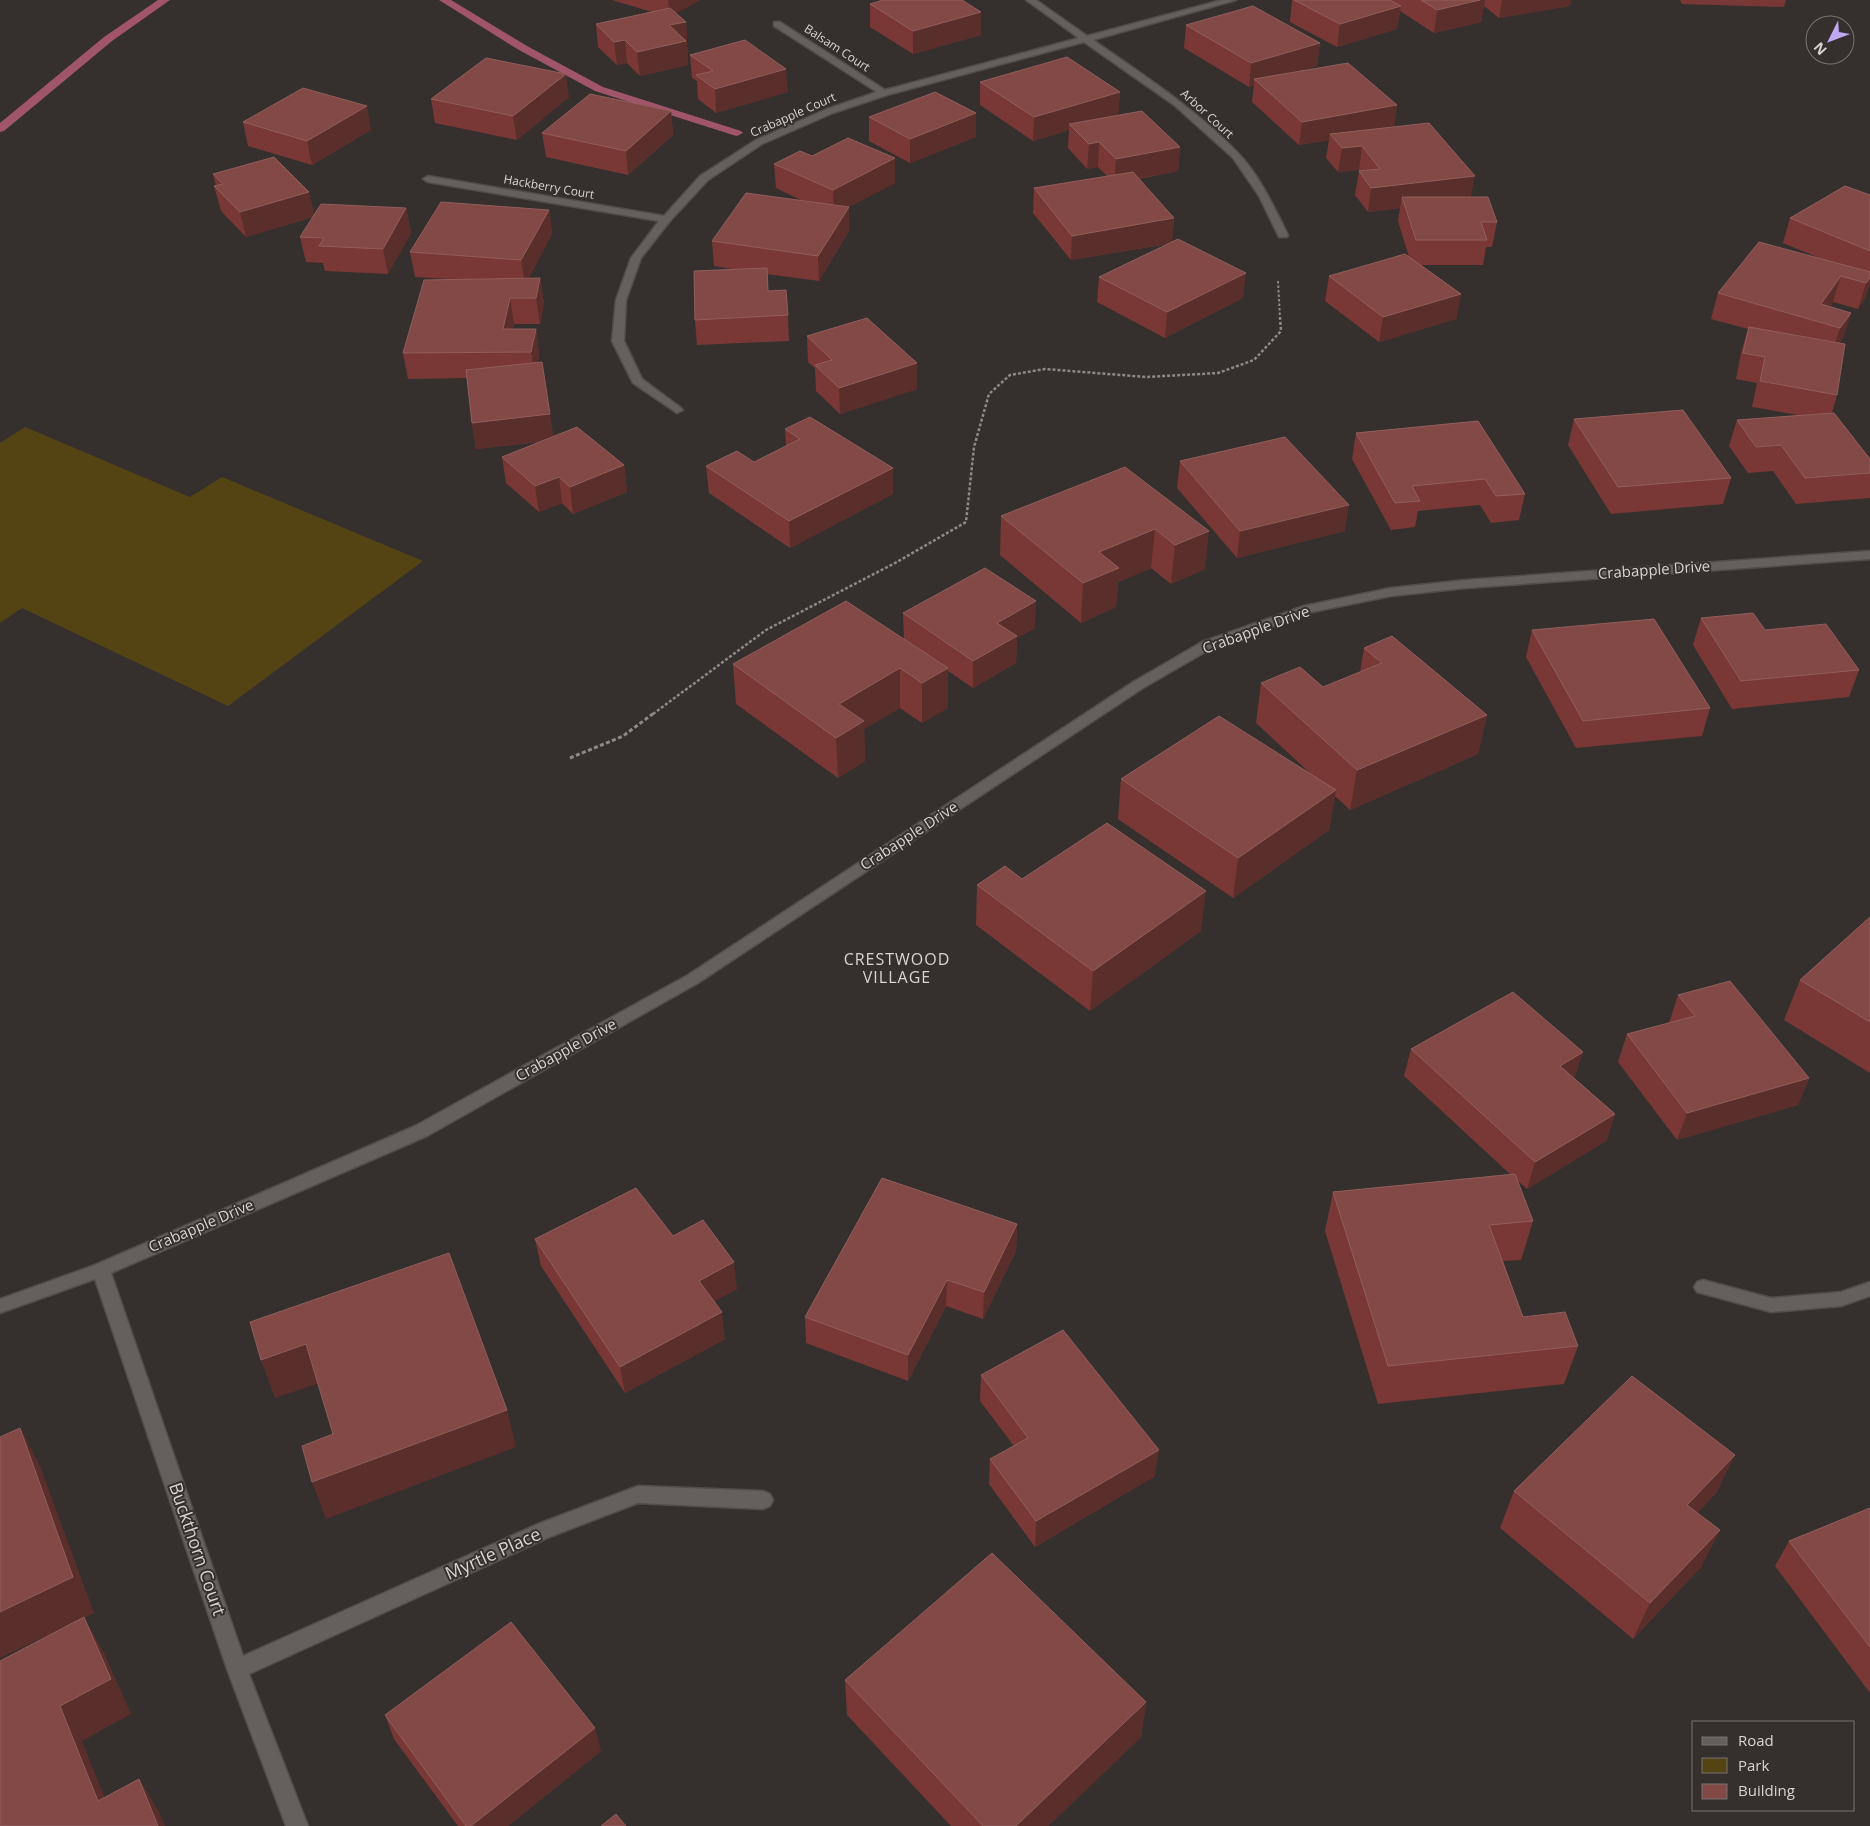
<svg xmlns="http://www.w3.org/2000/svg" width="1870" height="1826" font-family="'Open Sans',sans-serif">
<rect width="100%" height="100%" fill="#35302e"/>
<!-- green -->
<polygon fill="#554413" points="25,427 190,497 222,477 423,561 228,706 22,608 0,623 0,443"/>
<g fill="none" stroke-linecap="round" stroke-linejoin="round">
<!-- stream -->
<g fill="#a0556a" fill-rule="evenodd">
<polygon points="158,0 170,0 112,41 4,131 0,132 0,123 104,37"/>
<polygon points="439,0 451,0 527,46 603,87 741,131 743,133 737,136 733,135 595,91 519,50"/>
</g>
<defs>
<g id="street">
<path d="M 1026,0 L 1036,0 L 1087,36 L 1222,0 L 1236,0 L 1093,40 C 1143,75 1196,109 1238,153 C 1260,176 1274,207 1288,235 L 1287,237 L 1279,237 L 1278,235 L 1259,196 L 1233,158 L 1174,105 L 1084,42 L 887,95 L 833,113 L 762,144 L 708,180 L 670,221 L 641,258 L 626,300 L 624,341 L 642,379 L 681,408 L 683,410 L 677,413 L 633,383 L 612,341 L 616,300 L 631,258 L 659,221 L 428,182 L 423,179 L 428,176 L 664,216 L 700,176 L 756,140 L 827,109 L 877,92 L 774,26 L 774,22 L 780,22 L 885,90 L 1079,38 Z"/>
<polygon points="1870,551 1870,559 1466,588 1391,596 1312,612 1212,648 1143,688 698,983 427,1136 111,1273 243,1656 538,1524 638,1486 763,1491 770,1494 773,1500 770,1506 763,1509 638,1503 552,1536 249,1674 308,1826 286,1826 227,1669 95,1279 0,1313 0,1299 95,1265 415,1126 688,975 1133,682 1202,642 1304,606 1391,588 1466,580"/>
<polygon points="1703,1280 1771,1298 1841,1292 1870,1282 1870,1296 1841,1306 1771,1312 1697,1292 1694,1287 1697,1282"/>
</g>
</defs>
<!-- street casing -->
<use href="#street" stroke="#514d4b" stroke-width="3"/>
<!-- path-far2 -->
<polyline stroke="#8d8987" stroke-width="2" stroke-dasharray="2.5 2" stroke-linecap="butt" points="1278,281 1280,318"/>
<!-- path-far1 -->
<polyline stroke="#8d8987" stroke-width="2.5" stroke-dasharray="3 2" stroke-linecap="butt" points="653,714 766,630 897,562 966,522 974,447 989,394 1010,375 1045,369 1146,377 1218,373 1254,360 1281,331 1280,317"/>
<!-- path -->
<polyline stroke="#8d8987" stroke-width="3" stroke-dasharray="4 2.5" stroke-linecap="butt" points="570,758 623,736 654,713"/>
<!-- street -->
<use href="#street" fill="#655f5d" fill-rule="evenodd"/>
</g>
<!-- wall -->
<g fill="#793835">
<polygon points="612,0 700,0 676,13 686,22 688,65 640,76 627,63 617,65 598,47 596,24 652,12"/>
<polygon points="1292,0 1571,0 1570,6 1499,18 1484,6 1481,22 1434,33 1400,11 1397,29 1337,47 1290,22"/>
<polygon points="1680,0 1786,0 1784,7 1682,4"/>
<polygon points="870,4 981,12 981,35 913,54 870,27"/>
<polygon points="1186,25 1320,43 1317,66 1303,70 1397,105 1394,127 1471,197 1497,222 1492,247 1486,247 1483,265 1421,265 1461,294 1456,319 1379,342 1325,301 1329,276 1409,257 1398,221 1400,208 1368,212 1355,195 1359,171 1359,170 1338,172 1326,158 1329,140 1299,145 1252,102 1254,85 1249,87 1184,48"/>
<polygon points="690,55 788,92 716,113 698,99 697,81 692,78"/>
<polygon points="980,82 1120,92 1118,115 1180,147 1178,171 1139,179 1174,218 1172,242 1243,298 1165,338 1097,302 1099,277 1168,244 1071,260 1033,213 1034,188 1107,176 1098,167 1087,169 1068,148 1069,130 1033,141 980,105"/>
<polygon points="569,97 517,140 435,123 431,99"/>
<polygon points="671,111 673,135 628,175 546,157 542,133"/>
<polygon points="869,117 976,137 910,163 869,141"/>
<polygon points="243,122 371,130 312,165 248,146"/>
<polygon points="812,156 895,158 895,183 848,207 849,231 819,281 767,274 768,291 788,315 789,341 697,345 695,320 738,270 714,266 712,241 803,201 776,188 774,164"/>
<polygon points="213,174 314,214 406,208 411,233 388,274 325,271 323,263 306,262 300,237 313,217 246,237 221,211 214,186 216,186"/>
<polygon points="1870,195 1870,283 1865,298 1858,309 1833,302 1830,307 1851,313 1843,338 1839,343 1837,395 1832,413 1870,459 1870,498 1796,504 1773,471 1748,473 1729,446 1737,420 1798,415 1752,407 1757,383 1736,379 1741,353 1748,329 1711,319 1718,293 1824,260 1783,243 1790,218"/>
<polygon points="549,210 552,234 528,279 540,278 544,304 540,324 514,324 513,329 536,329 539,355 538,362 553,436 624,465 627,492 573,514 562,503 539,512 506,483 502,457 539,442 476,449 472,423 467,378 408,379 403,353 448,279 415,277 410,252"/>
<polygon points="807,336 917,363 917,389 840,414 816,391 815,368 808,362"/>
<polygon points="1574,419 1731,478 1723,504 1611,514 1568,445"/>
<polygon points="1478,421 1525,494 1519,520 1491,523 1480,505 1418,511 1415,527 1391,530 1352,459 1356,433"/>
<polygon points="785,429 893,468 893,494 790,548 709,493 706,466 754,462 786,447"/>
<polygon points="1180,461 1345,531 1237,558 1177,488"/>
<polygon points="1125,467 1205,569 1171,584 1151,568 1118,582 1116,607 1081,623 1000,555 1001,516"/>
<polygon points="903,613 1035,628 1017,638 1016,663 973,688 948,671 948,708 922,723 900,708 864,729 865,761 838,778 736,704 733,664 904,639"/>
<polygon points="1701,618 1765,630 1859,670 1849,697 1732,709 1693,645"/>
<polygon points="1532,630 1710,708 1702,736 1576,748 1526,657"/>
<polygon points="1364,648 1487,715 1478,754 1350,810 1335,796 1329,830 1233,898 1118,819 1121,779 1312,775 1256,723 1261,683 1323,687 1360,672"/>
<polygon points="1022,879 1201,931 1090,1011 976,925 977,885"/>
<polygon points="1870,917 1870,1073 1784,1020 1800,980"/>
<polygon points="1678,995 1809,1078 1798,1105 1677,1140 1618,1062 1627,1034 1669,1023"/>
<polygon points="1411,1049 1583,1052 1574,1078 1615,1114 1606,1141 1527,1189 1517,1180 1533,1221 1521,1260 1503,1261 1523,1317 1578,1346 1564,1384 1378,1404 1325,1231 1333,1192 1511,1175 1404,1076"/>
<polygon points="1017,1224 1016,1251 983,1319 946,1306 908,1381 806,1343 805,1317"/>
<polygon points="673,1236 737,1289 714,1301 725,1339 625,1393 541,1266 535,1239"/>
<polygon points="981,1375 1155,1476 1035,1547 989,1484 990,1459 1014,1446 980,1401"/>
<polygon points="1514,1491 1717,1492 1697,1513 1720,1530 1701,1567 1633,1639 1500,1528"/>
<polygon points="1870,1508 1870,1693 1775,1566 1789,1541"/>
<polygon points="845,1680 1146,1702 1141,1737 1048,1826 951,1826 847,1715"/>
<polygon points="385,1715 601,1751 508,1826 458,1826 394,1739"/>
</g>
<!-- shaded-wall -->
<g fill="#5a2e2b">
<polygon points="668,0 700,0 670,17"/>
<polygon points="1480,0 1485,0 1481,22 1434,33 1437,10"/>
<polygon points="1502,0 1571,0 1570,6 1499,18"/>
<polygon points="1401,6 1397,29 1337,47 1340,24"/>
<polygon points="981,12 981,35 913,54 913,31"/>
<polygon points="686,22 688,65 640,76 637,52 669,25"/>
<polygon points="625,40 627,63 617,65 614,42"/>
<polygon points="1320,43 1317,66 1260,83 1254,79 1254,85 1249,87 1251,63"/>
<polygon points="786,69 788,92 716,113 715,89"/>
<polygon points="566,74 569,97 517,140 513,116"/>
<polygon points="1120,92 1118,116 1069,124 1069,130 1033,141 1034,117"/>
<polygon points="1397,105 1394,128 1330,134 1329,140 1299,145 1302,122"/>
<polygon points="367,106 371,130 312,165 307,141"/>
<polygon points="671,111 673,135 628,175 626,151"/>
<polygon points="976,113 976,137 910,163 910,139"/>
<polygon points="1099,142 1098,167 1087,169 1089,144"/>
<polygon points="1362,146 1359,170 1338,172 1342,148"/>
<polygon points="1180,147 1178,171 1114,183 1116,159"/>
<polygon points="895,158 895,183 834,214 833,190"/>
<polygon points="1475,176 1470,201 1402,197 1400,208 1368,212 1371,188"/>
<polygon points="309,192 315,216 246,237 240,212"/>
<polygon points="849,207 849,231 819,281 818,256"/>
<polygon points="406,208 411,233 388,274 383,249"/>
<polygon points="549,210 552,234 525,285 521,260"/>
<polygon points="1174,218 1172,243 1071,260 1072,236"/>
<polygon points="1246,273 1243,298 1165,338 1167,312"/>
<polygon points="1841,276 1833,302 1819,322 1821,304"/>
<polygon points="540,278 544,304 540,324 536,298"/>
<polygon points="1870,278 1870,283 1865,298 1858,309 1866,283"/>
<polygon points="1461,294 1456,319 1379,342 1383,317"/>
<polygon points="510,298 514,324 508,352 503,329"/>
<polygon points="1851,313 1843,338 1832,353 1840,328"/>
<polygon points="536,329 539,355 535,377 531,352"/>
<polygon points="917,363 917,389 840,414 839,388"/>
<polygon points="550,414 554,440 476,449 472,423"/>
<polygon points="624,465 627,492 573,514 570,487"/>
<polygon points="893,468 893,494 790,548 789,521"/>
<polygon points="559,477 562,503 539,512 535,486"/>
<polygon points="1349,505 1345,531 1237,558 1240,531"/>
<polygon points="1155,529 1151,568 1118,582 1116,607 1081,623 1083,583 1099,552"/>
<polygon points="1209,531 1205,569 1171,584 1175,545"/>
<polygon points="1036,601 1035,628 1017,638 1016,663 973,688 973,661 997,623"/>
<polygon points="900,668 900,708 864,729 865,761 838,778 836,738 839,704"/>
<polygon points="948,668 948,708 922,723 922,683"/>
<polygon points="1487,715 1478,754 1350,810 1357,770"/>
<polygon points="1336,790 1329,830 1233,898 1238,858"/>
<polygon points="1206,891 1201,931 1090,1011 1093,971"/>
<polygon points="1583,1052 1574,1079 1560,1066"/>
<polygon points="1809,1078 1798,1105 1677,1140 1687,1113"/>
<polygon points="1615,1114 1606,1141 1527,1189 1535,1162"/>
<polygon points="1017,1224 1016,1251 983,1319 984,1292"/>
<polygon points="734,1262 737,1289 702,1308 699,1281"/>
<polygon points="947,1280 946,1306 908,1381 908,1355"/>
<polygon points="722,1312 725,1339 625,1393 620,1367"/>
<polygon points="306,1344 320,1383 275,1398 261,1360"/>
<polygon points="507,1410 516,1447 326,1519 312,1482"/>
<polygon points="20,1428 40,1466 94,1613 84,1618 104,1653 131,1714 82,1741 116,1826 98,1801 60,1706 84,1618 0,1658 0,1612"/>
<polygon points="1159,1450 1155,1476 1035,1547 1036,1521"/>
<polygon points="1735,1455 1717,1492 1670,1541 1687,1505"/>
<polygon points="1720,1530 1701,1567 1633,1639 1650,1603"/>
<polygon points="1146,1702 1141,1737 1048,1826 1016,1826"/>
<polygon points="595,1728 601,1751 508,1826 471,1826"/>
<polygon points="139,1779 159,1812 165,1826 158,1826"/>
</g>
<!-- building -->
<g fill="#834946" stroke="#915e5c">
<polygon points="883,0 962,0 981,12 913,31 870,4"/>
<polygon points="1294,0 1390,0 1401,6 1340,24"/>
<polygon points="1421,0 1480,0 1437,10"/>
<polygon points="1253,6 1320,43 1251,63 1186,25"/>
<polygon points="670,8 686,22 669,25 686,41 637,52 625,40 614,42 596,24"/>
<polygon points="745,40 786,69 715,89 696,75 713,71 690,55"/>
<polygon points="1067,57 1120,92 1034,117 980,82"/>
<polygon points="486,58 566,74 513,116 431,99"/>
<polygon points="1348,63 1397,105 1302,122 1254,79"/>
<polygon points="303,88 367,106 307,141 243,122"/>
<polygon points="935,92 976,113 910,139 869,117"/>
<polygon points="590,94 671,111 626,151 542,133"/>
<polygon points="1142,111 1180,147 1116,159 1099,142 1089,144 1069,124"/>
<polygon points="1429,123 1475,176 1371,188 1359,171 1380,169 1362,146 1342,148 1330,134"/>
<polygon points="848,138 895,158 833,190 774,164 800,151 812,156"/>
<polygon points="274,157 309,192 240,212 214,186 223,184 213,174"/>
<polygon points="1133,172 1174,218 1072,236 1034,188"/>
<polygon points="1845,186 1870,195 1870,251 1790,218"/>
<polygon points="746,193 849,207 818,256 712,241"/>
<polygon points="1402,197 1488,197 1497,222 1481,222 1487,240 1416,240"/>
<polygon points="441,202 549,210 521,260 410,252"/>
<polygon points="321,204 406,208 383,249 319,246 324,238 300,237"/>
<polygon points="1178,239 1246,273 1167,312 1099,277"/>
<polygon points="1759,242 1870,272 1870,278 1866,283 1841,276 1821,304 1851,313 1840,328 1718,293"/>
<polygon points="1405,254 1461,294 1383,317 1329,276"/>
<polygon points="767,268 768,291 786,290 788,315 695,320 694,271"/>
<polygon points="540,278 536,298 510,298 503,329 536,329 531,352 403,353 424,280"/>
<polygon points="867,318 917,363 839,388 815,365 832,360 807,336"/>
<polygon points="1749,327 1845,344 1837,395 1760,381 1765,357 1743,353"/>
<polygon points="542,362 550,414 472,423 466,370"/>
<polygon points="1683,410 1731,478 1618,487 1574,419"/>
<polygon points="1834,413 1870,459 1870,473 1805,478 1781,445 1756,447 1737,420"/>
<polygon points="810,417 893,468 789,521 706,466 737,451 754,462 800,439 785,429"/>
<polygon points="1478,421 1525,494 1496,496 1485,479 1412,486 1420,501 1395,503 1356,433"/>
<polygon points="577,427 624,465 570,487 559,477 535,486 502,457"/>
<polygon points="1285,437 1349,505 1240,531 1180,461"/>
<polygon points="1125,467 1209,531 1175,545 1155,529 1099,552 1119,568 1083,583 1001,516"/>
<polygon points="985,568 1036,601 997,623 1017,636 973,661 903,613"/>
<polygon points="846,601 948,668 922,683 900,668 839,704 864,721 836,738 733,664"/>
<polygon points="1753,613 1765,630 1826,624 1859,670 1741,681 1701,618"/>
<polygon points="1654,619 1710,708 1583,721 1532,630"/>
<polygon points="1392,636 1487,715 1357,770 1261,683 1300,667 1323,687 1382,663 1364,648"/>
<polygon points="1219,716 1336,790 1238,858 1121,779"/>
<polygon points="1107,823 1206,891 1093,971 977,885 1005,866 1022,879"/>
<polygon points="1870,917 1870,1022 1800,980"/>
<polygon points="1730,981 1809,1078 1687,1113 1627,1034 1695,1016 1678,995"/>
<polygon points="1513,992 1583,1052 1560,1066 1615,1114 1535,1162 1411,1049"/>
<polygon points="1515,1174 1533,1221 1489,1225 1523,1317 1565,1312 1578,1346 1388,1366 1333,1192"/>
<polygon points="882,1178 1017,1224 984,1292 947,1280 908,1355 805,1317"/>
<polygon points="636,1188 673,1236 703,1220 734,1262 699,1281 722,1312 620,1367 535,1239"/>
<polygon points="449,1253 507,1410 312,1482 302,1446 333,1434 306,1344 261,1360 250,1322"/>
<polygon points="1063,1330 1159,1450 1036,1521 990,1459 1028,1438 981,1375"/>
<polygon points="1632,1376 1735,1455 1687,1505 1720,1530 1650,1603 1514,1491"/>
<polygon points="20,1428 73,1577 0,1612 0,1437"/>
<polygon points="1870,1508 1870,1647 1789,1541"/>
<polygon points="992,1553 1146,1702 1016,1826 983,1826 845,1680"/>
<polygon points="84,1617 111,1679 60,1706 98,1801 139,1779 158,1826 0,1826 0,1661"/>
<polygon points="511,1622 595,1728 471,1826 466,1826 385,1715"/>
<polygon points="616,1814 626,1826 601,1826"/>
</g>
<g text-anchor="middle" stroke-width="4" stroke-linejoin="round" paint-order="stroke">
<!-- far-street labels -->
<g font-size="12" fill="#d8d4d3" stroke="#35302e">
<text transform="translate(837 48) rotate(33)" y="4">Balsam Court</text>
<text transform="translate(1207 114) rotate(42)" y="4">Arbor Court</text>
<text transform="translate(793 115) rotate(-24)" y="4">Crabapple Court</text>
<text transform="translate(549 187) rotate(10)" y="4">Hackberry Court</text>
</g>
<!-- street labels -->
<g font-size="15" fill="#d8d4d3" stroke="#35302e">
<text transform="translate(1654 570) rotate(-4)" y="5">Crabapple Drive</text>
<text transform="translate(1256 630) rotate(-20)" y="5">Crabapple Drive</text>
<text transform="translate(909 836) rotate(-33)" y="5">Crabapple Drive</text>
<text transform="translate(566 1050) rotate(-29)" y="5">Crabapple Drive</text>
<text transform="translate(201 1226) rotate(-23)" y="5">Crabapple Drive</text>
</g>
<!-- neighbourhood labels -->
<g font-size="16" letter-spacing="1" fill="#d8d4d3" stroke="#35302e">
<text x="897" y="965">CRESTWOOD<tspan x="897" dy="18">VILLAGE</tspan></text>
</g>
<!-- near-street labels -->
<g font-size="18" fill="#d8d4d3" stroke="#35302e">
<text transform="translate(197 1549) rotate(71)" y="6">Buckthorn Court</text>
<text transform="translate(493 1554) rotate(-24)" y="6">Myrtle Place</text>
</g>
</g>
<!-- legend -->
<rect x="1692" y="1721" width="162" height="90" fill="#35302e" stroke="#767270"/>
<rect x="1702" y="1737" width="25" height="8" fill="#655f5d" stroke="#767270"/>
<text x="1738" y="1746" font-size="15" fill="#d8d4d3">Road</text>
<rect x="1702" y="1758" width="25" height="15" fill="#554413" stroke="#767270"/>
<text x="1738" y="1771" font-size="15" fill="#d8d4d3">Park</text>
<rect x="1702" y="1784" width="25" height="15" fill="#834946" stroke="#767270"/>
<text x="1738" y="1796" font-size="15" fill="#d8d4d3">Building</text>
<!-- north arrow -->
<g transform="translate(1830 40) rotate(228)"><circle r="24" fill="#35302e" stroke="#767270"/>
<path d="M0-4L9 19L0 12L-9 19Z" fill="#c1a8f3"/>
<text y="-8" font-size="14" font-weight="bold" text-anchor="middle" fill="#d8d4d3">N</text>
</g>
</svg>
